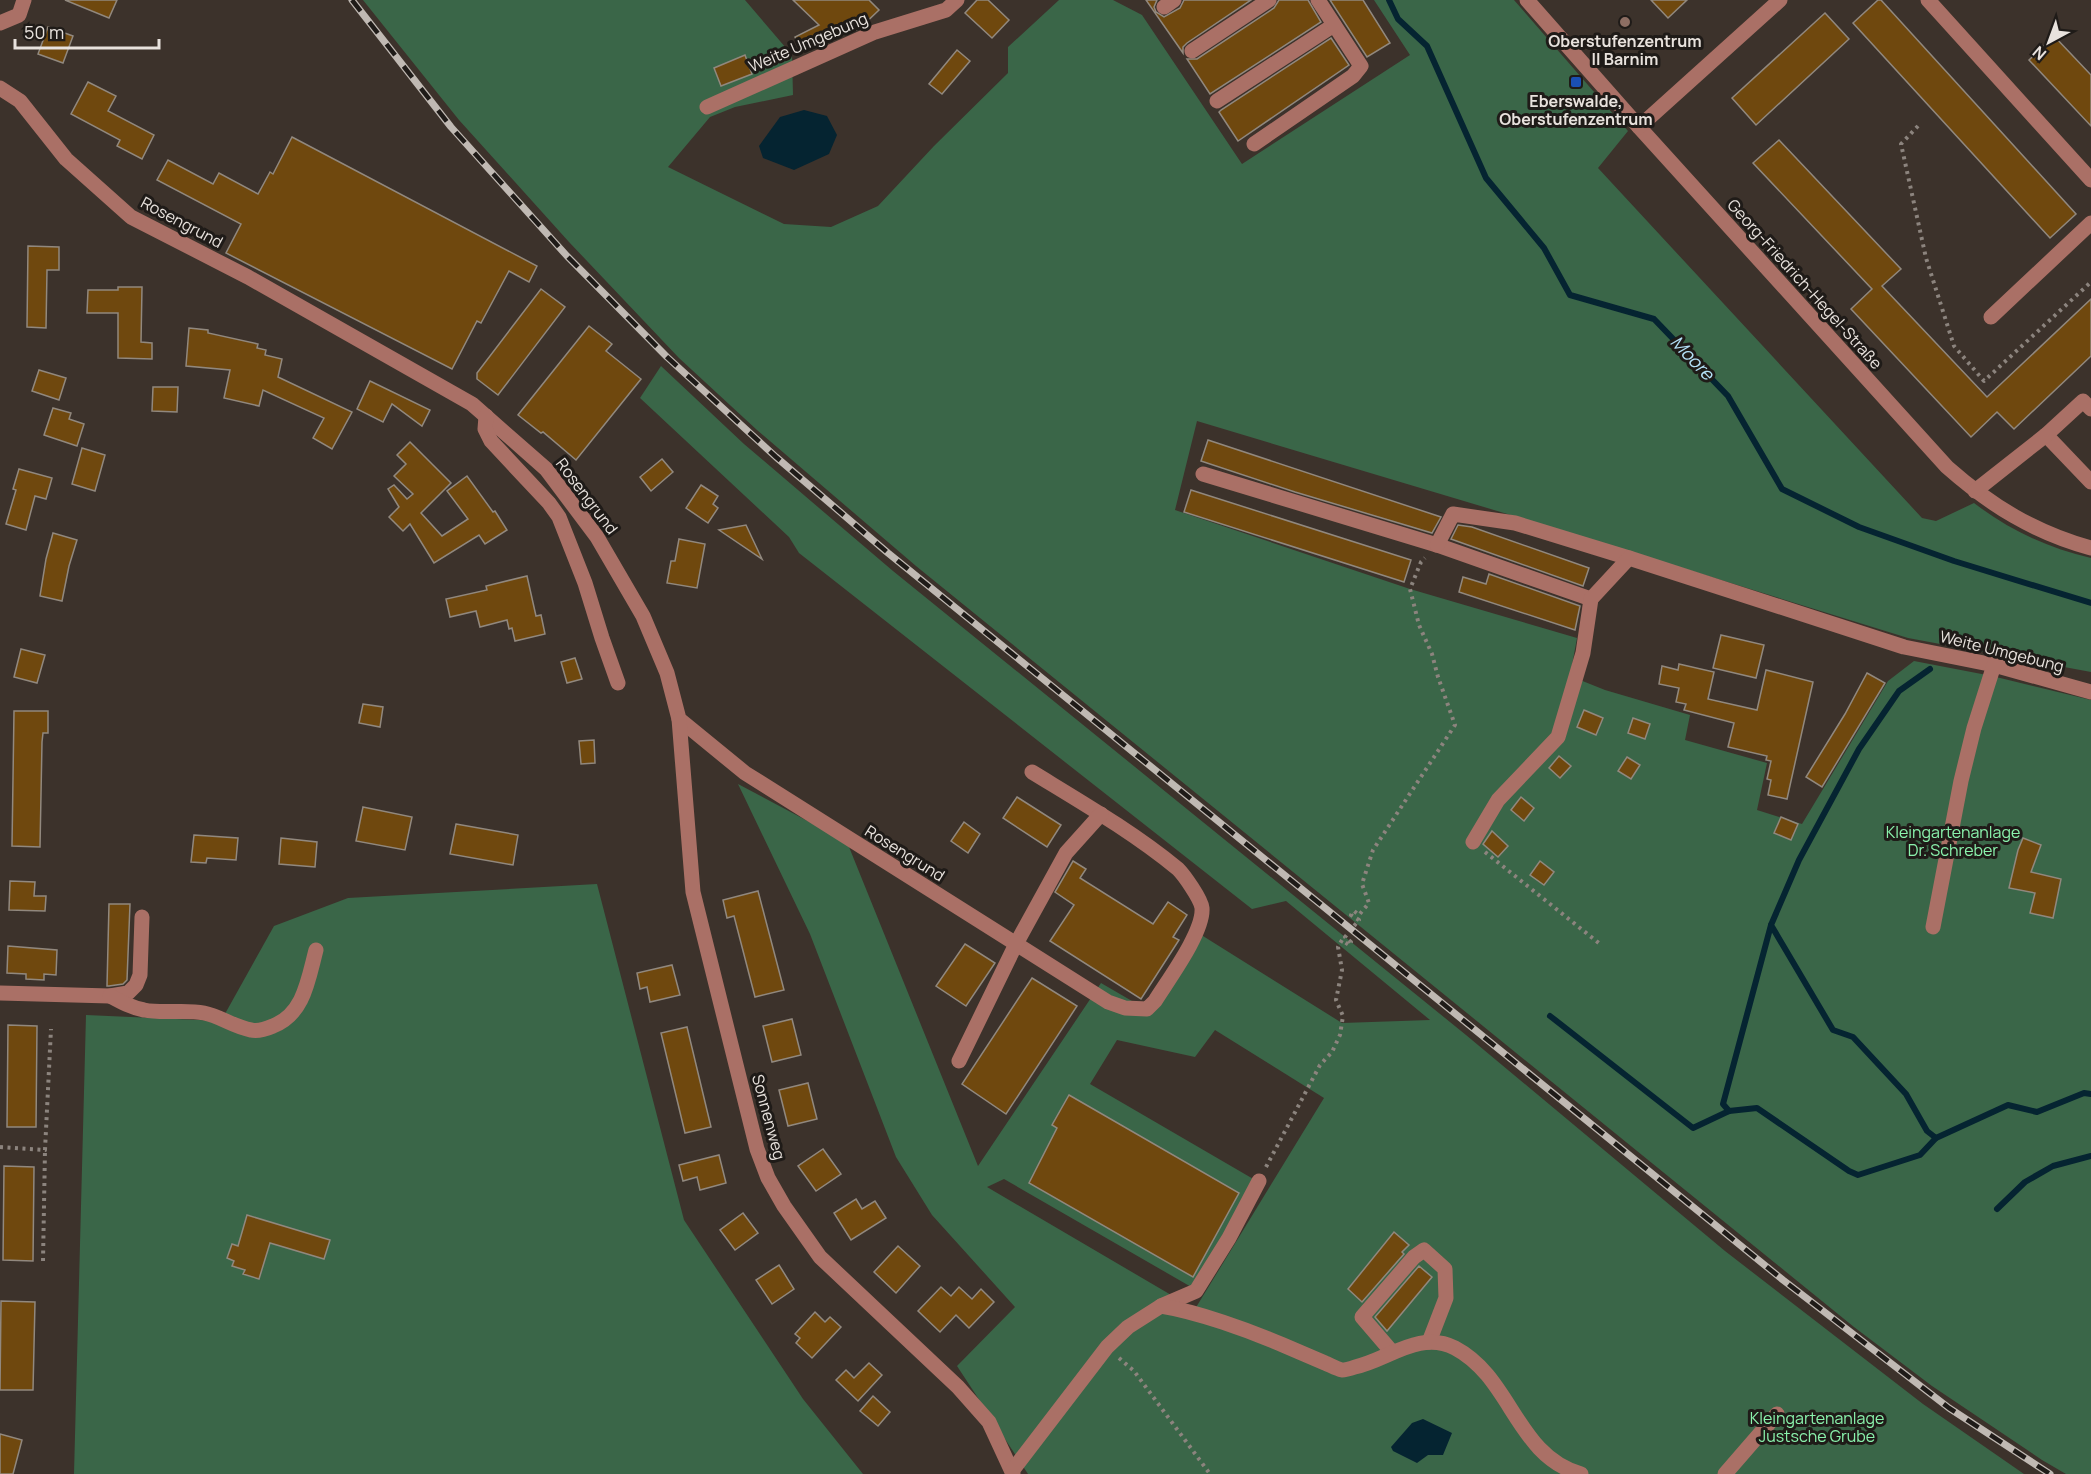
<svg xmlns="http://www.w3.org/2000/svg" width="2091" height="1474" font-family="Manrope,sans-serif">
<rect width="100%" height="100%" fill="#3c322b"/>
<!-- green -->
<g fill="#3a6648" fill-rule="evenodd">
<path d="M 363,0 L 745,0 L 792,55 L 793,95 L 735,107 L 710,117 L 668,167 L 784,224 L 831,227 L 878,206 L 934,146 L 1008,73 L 1008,47 L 1059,0 L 1113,0 L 1142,15 L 1242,164 L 1410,55 L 1374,0 L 1514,0 L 1628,131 L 1598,168 L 1922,518 L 1936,521 L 1974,503 C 2009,530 2048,548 2091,558 L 2091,672 L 1908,638 L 1524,519 L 1197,421 L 1175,510 L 1410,589 L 1577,638 L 1570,676 L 1605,690 L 1690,715 L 1685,740 L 1767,763 L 1757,810 L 1802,824 L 1888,681 L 1914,661 L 1992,676 L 2091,700 L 2091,1474 L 2066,1474 L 2042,1460 L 1932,1386 L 1854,1327 L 916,566 L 757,430 L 679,358 L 569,242 L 459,120 Z"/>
<path d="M 661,366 L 744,444 L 893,571 L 1466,1035 L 1725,1251 L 1923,1404 L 2024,1474 L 1028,1474 L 957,1366 L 1015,1307 L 932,1215 L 896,1157 L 810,934 L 738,784 L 847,842 L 978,1166 L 1101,983 L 1144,1008 L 1195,931 L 1342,1023 L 1430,1020 L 1286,901 L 1252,909 L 799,553 L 789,537 L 640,398 ZM 1215,1030 L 1324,1098 L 1195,1309 L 987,1187 L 1004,1179 L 1193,1288 L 1255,1180 L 1090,1084 L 1117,1040 L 1195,1057 Z"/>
<polygon points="597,884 684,1220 803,1399 863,1474 74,1474 86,1015 221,1021 274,926 348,898"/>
</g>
<!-- water -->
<g fill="#052431">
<polygon points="804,110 827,116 837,135 829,154 794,170 763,158 759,146 780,117"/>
<polygon points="1423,1419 1452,1433 1443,1455 1428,1455 1417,1463 1393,1451 1391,1447 1412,1423"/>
</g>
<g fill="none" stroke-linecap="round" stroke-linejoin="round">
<!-- stream -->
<g stroke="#052431" stroke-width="6">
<polyline points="1389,0 1398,19 1427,46 1486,178 1544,248 1570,295 1654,319 1728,396 1782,489 1859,527 1954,561 2091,603"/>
<polyline points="1930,669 1899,691 1859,749 1799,860 1771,925 1833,1030 1853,1037 1906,1094 1927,1131 1936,1138"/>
<polyline points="1550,1016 1693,1128 1729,1111 1757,1108 1849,1171 1858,1175 1920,1155 1936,1138 2008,1105 2037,1112 2084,1093 2091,1094"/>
<polyline points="1729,1111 1723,1104 1771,925"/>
<polyline points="1997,1209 2025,1182 2053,1166 2091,1156"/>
</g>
</g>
<!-- building -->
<g fill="#6f480e" stroke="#91887e" stroke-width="1.5">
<polygon points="65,0 117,0 109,18"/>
<polygon points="793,0 869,0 879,10 860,28 846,34 844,32 802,52 795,37 819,25"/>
<polygon points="977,0 988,0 1009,20 992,38 965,13"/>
<polygon points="1146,0 1157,0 1154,7 1156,12 1164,17 1180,8 1184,0 1251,0 1187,43 1183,47 1183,53"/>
<polygon points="1279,0 1308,0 1321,22 1210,94 1187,59 1197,59 1274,8"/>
<polygon points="1330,0 1363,0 1390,43 1367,57"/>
<polygon points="1651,0 1687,0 1668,18"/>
<polygon points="1878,0 1881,0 2076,214 2050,238 1853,23"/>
<polygon points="1825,13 1849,39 1756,125 1732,98"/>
<polygon points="48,27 73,36 63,63 38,54"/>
<polygon points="2054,36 2091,75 2091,126 2029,60"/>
<polygon points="1331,38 1349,65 1238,141 1219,112 1221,110"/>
<polygon points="957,50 970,61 942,94 929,84"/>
<polygon points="745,55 752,74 721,86 714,68"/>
<polygon points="88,82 116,96 108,111 154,135 142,159 117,146 120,140 71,114"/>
<polygon points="292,137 537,266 529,282 509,271 481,323 477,321 452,369 226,253 241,224 157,180 168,160 213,184 219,173 258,194 270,172 273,174"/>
<polygon points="1779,140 1901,269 1882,286 1987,397 2091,299 2091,356 2014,429 1997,412 1971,437 1851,309 1872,289 1753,163"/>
<polygon points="28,246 59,247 59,270 47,270 46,328 27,327"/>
<polygon points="118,287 142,287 141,342 152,343 152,359 118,358 118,313 87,313 88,290 118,290"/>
<polygon points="541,289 565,307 498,395 477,379 477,373"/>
<polygon points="589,326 612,344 606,351 641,379 576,460 543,432 541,433 518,415"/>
<polygon points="189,328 208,330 208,333 258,344 257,348 266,350 265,355 282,359 278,377 352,412 332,449 313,438 324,418 263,390 259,406 224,398 230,370 186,366"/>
<polygon points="39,370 66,378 59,400 32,391"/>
<polygon points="370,381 430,410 422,426 392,404 383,422 357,409"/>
<polygon points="153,387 178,387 177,412 152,411"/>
<polygon points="53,408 71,413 69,419 84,424 77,446 44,435"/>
<polygon points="1208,440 1441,517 1432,533 1295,492 1201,461"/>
<polygon points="410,442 451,483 421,513 442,536 468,519 447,491 467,476 493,512 495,511 507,530 485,544 479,535 434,563 410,524 403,531 389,517 399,507 388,489 394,485 407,499 413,494 394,476 406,464 397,455"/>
<polygon points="82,448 105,455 95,491 72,484"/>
<polygon points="662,459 673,472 651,491 640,477"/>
<polygon points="19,469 52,478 46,499 35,496 26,530 6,524 16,490 13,489"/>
<polygon points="701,485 718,496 713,504 718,508 708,523 686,508"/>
<polygon points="1191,490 1411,560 1404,582 1184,512"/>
<polygon points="746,525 762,559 719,530"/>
<polygon points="1458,525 1472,527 1589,568 1583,586 1451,539"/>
<polygon points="53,533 77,540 69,566 62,601 40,596 46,559"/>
<polygon points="679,539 705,544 697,588 667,583 671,561 675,561"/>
<polygon points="1489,574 1580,606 1575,630 1459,592 1463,577 1486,584"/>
<polygon points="527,576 536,616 541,615 545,634 515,641 512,628 509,629 507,620 480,627 476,611 450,617 446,599 487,590 486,586"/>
<polygon points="1721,635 1764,645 1756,678 1713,668"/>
<polygon points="21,649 45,655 37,683 14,677"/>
<polygon points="575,658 582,679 567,683 561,662"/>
<polygon points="1679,664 1714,672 1708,699 1757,710 1766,670 1813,682 1787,799 1768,795 1771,780 1767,779 1771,761 1766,760 1767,756 1728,747 1734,723 1684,710 1686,704 1676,702 1679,688 1659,684 1662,666 1678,670"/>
<polygon points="1867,673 1885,683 1822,787 1806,777 1845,714"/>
<polygon points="363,704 383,707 380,727 359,723"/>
<polygon points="1584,710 1603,718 1596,735 1577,727"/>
<polygon points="14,711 48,711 48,733 43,733 42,742 40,847 12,846"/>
<polygon points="1633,718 1650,724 1645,739 1628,733"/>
<polygon points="594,740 595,763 581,764 579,741"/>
<polygon points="1559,756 1571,766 1560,778 1549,768"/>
<polygon points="1627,757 1640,765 1631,779 1618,771"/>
<polygon points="1017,797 1061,825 1047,847 1003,818"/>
<polygon points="1521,797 1534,808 1524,821 1511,810"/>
<polygon points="363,807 412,817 405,850 356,841"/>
<polygon points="1781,817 1798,824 1791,840 1774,833"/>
<polygon points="964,822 980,834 968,853 951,841"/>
<polygon points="456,824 518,835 513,865 450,854"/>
<polygon points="1492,831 1508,846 1498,857 1483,844"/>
<polygon points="194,835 238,838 236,860 207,858 206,863 191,862"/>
<polygon points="281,838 317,842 315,867 279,864"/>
<polygon points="2023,838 2041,845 2031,872 2061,879 2053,918 2030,913 2035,893 2009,888 2018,850"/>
<polygon points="1073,861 1086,869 1080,878 1153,924 1168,902 1187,915 1173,937 1179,940 1141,999 1050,941 1074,905 1055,892"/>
<polygon points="1540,861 1554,872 1544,885 1530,875"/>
<polygon points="10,881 35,882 34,896 46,896 45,911 9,910"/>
<polygon points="758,891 784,990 755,997 734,916 727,918 723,900"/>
<polygon points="109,904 130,904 127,980 123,984 109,986 107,986"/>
<polygon points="965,944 995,963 966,1006 936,986"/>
<polygon points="8,946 57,950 56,975 44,974 44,980 26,979 26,974 7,973"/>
<polygon points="672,965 680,995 650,1002 647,987 640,989 637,973"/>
<polygon points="1032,978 1077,1006 1006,1114 962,1084"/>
<polygon points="792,1019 801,1055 772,1062 763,1026"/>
<polygon points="8,1025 37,1026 36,1127 7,1127"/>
<polygon points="687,1027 711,1127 685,1133 661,1033"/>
<polygon points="808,1083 817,1119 788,1126 779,1090"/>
<polygon points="1069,1095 1239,1193 1193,1277 1029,1183 1057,1128 1052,1125"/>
<polygon points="823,1149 841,1174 816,1191 798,1166"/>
<polygon points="719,1155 726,1183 700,1190 697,1177 683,1181 679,1165"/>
<polygon points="4,1166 34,1167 33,1261 3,1260"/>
<polygon points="856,1199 862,1209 875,1201 886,1218 851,1240 834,1213"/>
<polygon points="743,1213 758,1233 735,1250 720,1230"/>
<polygon points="247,1215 330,1240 324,1259 270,1243 259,1279 243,1274 245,1270 232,1266 234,1261 227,1258 232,1244 238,1246"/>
<polygon points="1394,1232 1409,1245 1402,1252 1404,1254 1362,1302 1348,1289"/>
<polygon points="898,1246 920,1266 896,1293 874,1272"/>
<polygon points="779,1265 794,1289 772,1304 756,1280"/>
<polygon points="1419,1266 1432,1277 1387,1331 1375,1317"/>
<polygon points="941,1287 951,1296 959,1287 972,1299 981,1289 994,1302 969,1328 956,1315 940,1332 918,1311"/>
<polygon points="1,1301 35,1302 33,1390 0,1390"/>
<polygon points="815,1312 825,1322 830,1317 841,1327 812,1358 796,1343 800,1338 795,1334"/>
<polygon points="869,1363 882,1375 858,1401 836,1380 846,1370 854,1378"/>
<polygon points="873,1396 890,1412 878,1426 860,1411"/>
<polygon points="0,1434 22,1440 13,1474 0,1474"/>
</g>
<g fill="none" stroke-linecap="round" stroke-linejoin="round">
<!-- path -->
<g stroke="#8c847e" stroke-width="4" stroke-dasharray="3 4.5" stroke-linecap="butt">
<polyline points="1918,126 1901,144 1926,258 1954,346 1984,381 2091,282"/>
<polyline points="1485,852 1600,944"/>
<polyline points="0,1147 45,1150 51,1029"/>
<polyline points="1266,1167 1320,1065 1332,1052 1340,1035 1343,1016 1336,1000 1342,970 1338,947 1342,940 1349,945 1351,942 1345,937 1359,920 1351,915 1354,911 1359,915 1369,903 1362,884 1373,850 1455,725 1438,677 1432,654 1419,625 1410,589 1421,562 1425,558"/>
<polyline points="43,1261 45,1150"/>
<polyline points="1119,1358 1134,1371 1210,1474"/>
</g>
<!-- minor -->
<g stroke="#aa7066" stroke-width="15">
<path d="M 1527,0 L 1639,127 L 1947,467 C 1990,505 2035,533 2091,548"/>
<polyline points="1928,0 2091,180"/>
<polyline points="1164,7 1174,0"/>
<polyline points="0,23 19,15 24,0"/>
<polyline points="1192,51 1269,0"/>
<path d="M 0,88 L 20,101 L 66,159 L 131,217 L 248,277 L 472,404 L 546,469 L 597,537 L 643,616 L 667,673 L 679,719 L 745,773 L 1108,1002 L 1125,1008 L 1147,1009 L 1155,1001 C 1168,980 1204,932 1202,908 C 1201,899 1184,875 1178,869 C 1133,832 1081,802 1032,772"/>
<polyline points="1217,101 1334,25"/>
<polyline points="707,107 875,32 946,10 957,0"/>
<polyline points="1639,127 1780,0"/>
<polyline points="1254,144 1353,76 1361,66 1318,0"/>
<polyline points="1991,317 2091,223"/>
<polyline points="486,416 485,429 491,441 549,503 559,517 585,583 602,638 618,683"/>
<polyline points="2046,435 2091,482"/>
<polyline points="1203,474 1437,545 1591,599"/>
<polyline points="1975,491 2046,435 2083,401 2091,409"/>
<polyline points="1437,545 1453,514 1515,523 1629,558"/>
<polyline points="679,719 693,892 757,1149 768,1178 784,1206 820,1257 958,1387 989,1422 1013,1474"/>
<polyline points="1473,842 1498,800 1558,737 1583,653 1591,599 1629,558 1904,647 1994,665 2091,692"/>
<polyline points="1933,927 1961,781 1974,728 1994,665"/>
<polyline points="0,993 110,996 128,993 136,985 140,975 142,917"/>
<path d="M 110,996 C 121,1002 132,1008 144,1010 C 164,1014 184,1009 204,1013 C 220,1016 234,1027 251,1030 C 258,1032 266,1029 273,1026 C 304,1014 308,980 316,950"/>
<polyline points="959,1061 1016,944 1066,853 1101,814"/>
<polyline points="1161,1306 1196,1291 1229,1238 1259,1181"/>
<polyline points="1392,1352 1362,1317 1414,1257 1424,1250 1445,1269 1446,1298 1429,1342"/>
<path d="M 1012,1471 L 1107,1347 L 1128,1327 L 1161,1306 C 1198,1312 1248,1330 1283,1345 C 1297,1351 1311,1357 1325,1363 C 1330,1365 1337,1369 1342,1370 C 1346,1370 1352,1368 1355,1367 C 1388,1360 1419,1330 1455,1348 C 1512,1378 1516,1456 1581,1474"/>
<polyline points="1725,1474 1777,1414"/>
</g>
<defs>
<polyline id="rail" points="352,0 451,127 567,256 667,357 776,457 888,553 1783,1280 1949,1408 2050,1474"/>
</defs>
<!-- rail casing -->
<use href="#rail" stroke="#c0b9b3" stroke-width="7"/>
<!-- rail -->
<use href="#rail" stroke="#1f1b18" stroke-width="4.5" stroke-dasharray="14" stroke-linecap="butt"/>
</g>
<!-- markers -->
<circle fill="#8d6e63" stroke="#1f1b18" stroke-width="2" cx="1625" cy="22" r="6"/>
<rect fill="#1a4fb4" stroke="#1f1b18" stroke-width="2" x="1570" y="76" width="12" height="12" rx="3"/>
<g text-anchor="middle" stroke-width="6" stroke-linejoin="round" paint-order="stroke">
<!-- poi labels -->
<g font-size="16" font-weight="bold" fill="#e8e2dd" stroke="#1f1b18">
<text x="1625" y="47">Oberstufenzentrum<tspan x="1625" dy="18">II Barnim</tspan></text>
<text x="1576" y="107">Eberswalde,<tspan x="1576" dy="18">Oberstufenzentrum</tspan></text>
</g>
<!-- street labels -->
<g font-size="16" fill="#e8e2dd" stroke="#1f1b18">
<text transform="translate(808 42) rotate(-23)" y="6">Weite Umgebung</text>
<text transform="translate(182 222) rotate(28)" y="6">Rosengrund</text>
<text transform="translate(1805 284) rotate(48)" y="6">Georg-Friedrich-Hegel-Straße</text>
<text transform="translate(587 496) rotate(53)" y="6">Rosengrund</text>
<text transform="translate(2002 651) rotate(14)" y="6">Weite Umgebung</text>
<text transform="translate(905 853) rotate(32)" y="6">Rosengrund</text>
<text transform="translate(769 1117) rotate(75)" y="6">Sonnenweg</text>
</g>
<!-- park labels -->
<g font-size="16" fill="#8af2ac" stroke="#1f1b18">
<text x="1953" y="838">Kleingartenanlage<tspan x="1953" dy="18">Dr. Schreber</tspan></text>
<text x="1817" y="1424">Kleingartenanlage<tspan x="1817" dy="18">Justsche Grube</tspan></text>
</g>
<!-- water labels -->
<g font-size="18" font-style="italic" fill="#b4e0f7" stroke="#1f1b18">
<text transform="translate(1692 358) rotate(46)" y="6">Moore</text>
</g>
</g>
<!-- north arrow -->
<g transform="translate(2049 42) rotate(221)" stroke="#1f1b18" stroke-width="4.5" paint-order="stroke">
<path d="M0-4.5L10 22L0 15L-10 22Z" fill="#e8e2dd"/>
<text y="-9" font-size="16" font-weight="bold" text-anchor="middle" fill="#e8e2dd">N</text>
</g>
<!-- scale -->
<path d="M15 39v9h144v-9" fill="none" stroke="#e8e2dd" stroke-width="3"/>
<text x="24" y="39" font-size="18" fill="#e8e2dd" stroke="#1f1b18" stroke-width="4.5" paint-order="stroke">50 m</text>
</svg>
